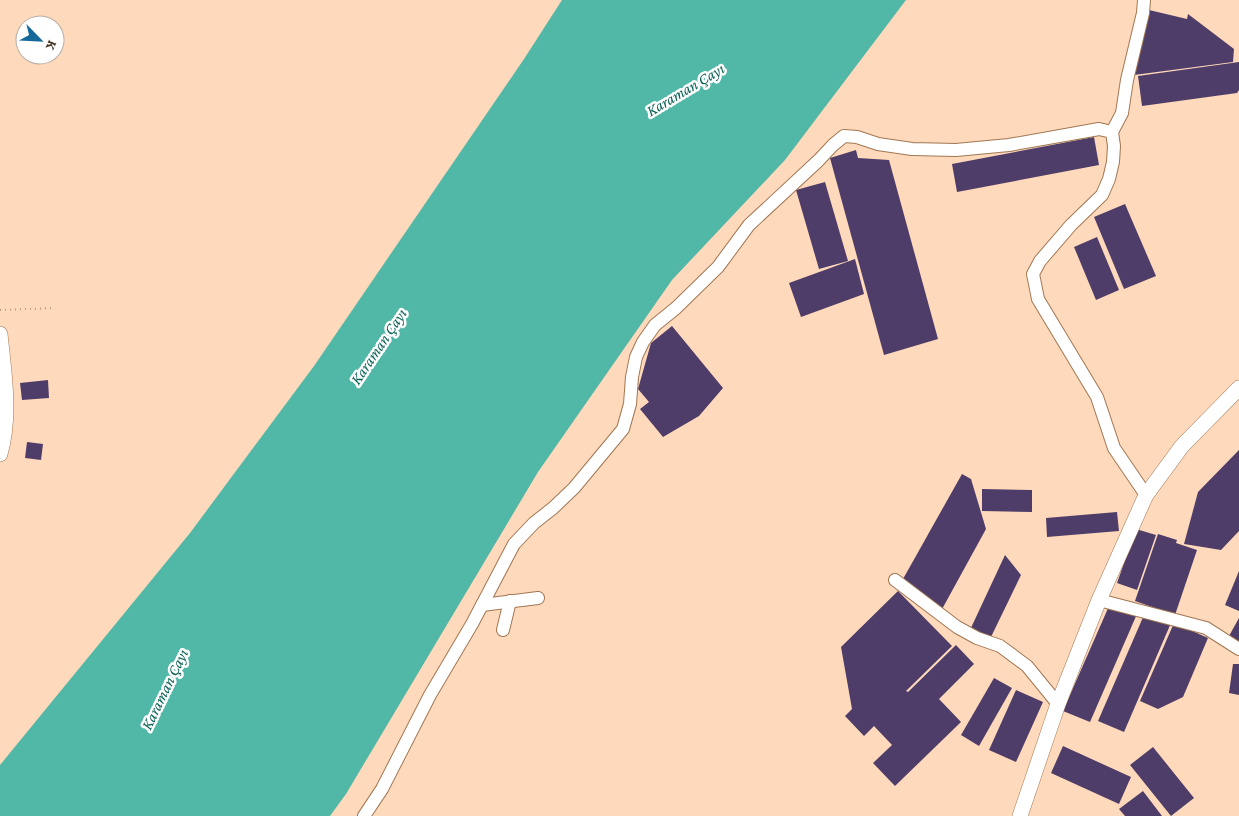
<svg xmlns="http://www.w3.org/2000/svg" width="1239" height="816" font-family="'Crimson Pro',serif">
<rect width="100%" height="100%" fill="#ffd9bb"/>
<!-- water -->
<polygon fill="#51b8a7" points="562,0 906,0 785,160 672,280 538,472 346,794 330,816 0,816 0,765 190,533 314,366 524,59"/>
<!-- building -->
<g fill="#4e3d68">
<polygon points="1149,10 1187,19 1188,14 1234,49 1233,62 1134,75"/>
<polygon points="1239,62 1239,90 1237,93 1142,106 1138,76"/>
<polygon points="1094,137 1099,165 957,192 952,164"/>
<polygon points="856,150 858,158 889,160 938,339 884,355 830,158"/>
<polygon points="825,182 848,261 819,269 796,190"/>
<polygon points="1125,204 1156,276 1124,289 1094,217"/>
<polygon points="1097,237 1119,290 1096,300 1074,247"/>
<polygon points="855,259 864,294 801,317 789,283"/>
<polygon points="672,326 723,388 699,416 663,437 640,409 649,402 638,389 651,343"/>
<polygon points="48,380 49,398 22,400 20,383"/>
<polygon points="27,442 43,444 41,460 25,458"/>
<polygon points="1239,450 1239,531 1221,550 1184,544 1198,492"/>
<polygon points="962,474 971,479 986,529 941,611 903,579"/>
<polygon points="982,489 1032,490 1032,512 982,511"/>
<polygon points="1117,512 1119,531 1047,537 1046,518"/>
<polygon points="1136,529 1156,535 1137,590 1117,583"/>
<polygon points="1158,534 1177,540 1176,543 1197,550 1175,615 1135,601"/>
<polygon points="1005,555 1021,575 990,639 970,630"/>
<polygon points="1239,571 1239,611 1225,605"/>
<polygon points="898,591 952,646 906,691 908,692 956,645 974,664 939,699 961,722 895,786 873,763 892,745 874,726 864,736 845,716 852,709 841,647"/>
<polygon points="1109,606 1137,614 1090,722 1063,711"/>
<polygon points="1144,615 1171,623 1124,732 1098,721"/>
<polygon points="1239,618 1239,641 1229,636"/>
<polygon points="1174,623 1208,638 1183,697 1158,709 1140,701"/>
<polygon points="1233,664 1239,664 1239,695 1229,693"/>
<polygon points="994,678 1012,688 979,746 961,735"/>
<polygon points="1016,690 1043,702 1016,762 989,750"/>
<polygon points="1063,746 1131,777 1119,804 1051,773"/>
<polygon points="1153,747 1194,798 1171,816 1130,765"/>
<polygon points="1143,791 1162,816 1125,816 1119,809"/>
</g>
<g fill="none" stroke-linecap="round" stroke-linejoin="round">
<defs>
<g id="minor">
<polyline points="1112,132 1122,113 1127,80 1143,13 1144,0"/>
<polyline points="895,580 957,627 977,638 1000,646 1027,666 1058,704"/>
<polyline points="1099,600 1206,628 1239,649"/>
<polyline points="482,605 538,598"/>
<polyline points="503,630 510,601"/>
<polyline points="364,816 382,789 430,695 472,624 514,544 534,523 553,508 574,488 623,429 630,404 632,377 636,357 643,342 655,325 676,308 718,267 749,225 819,160 833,145 844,136 857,137 878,144 912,149 956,150 1009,145 1099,129 1112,132 1114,146 1113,162 1109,179 1102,195 1071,225 1040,261 1033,274 1038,299 1097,397 1114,448 1146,495"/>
</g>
<g id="tertiary">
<path d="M 0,334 C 4,373 11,416 0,454"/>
<polyline points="1020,816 1058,704 1099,600 1146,495 1182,446 1239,388"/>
</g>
</defs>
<!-- minor casing -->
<use href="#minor" stroke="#a07753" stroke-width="14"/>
<!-- tertiary casing -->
<use href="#tertiary" stroke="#a07753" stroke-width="16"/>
<!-- path -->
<polyline stroke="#b79981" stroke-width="2" stroke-dasharray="1 4" stroke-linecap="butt" points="0,310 55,308"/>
<!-- minor -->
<use href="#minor" stroke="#fff" stroke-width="12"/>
<!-- tertiary -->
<use href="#tertiary" stroke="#fff" stroke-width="15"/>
</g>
<g text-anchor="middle" stroke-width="5" stroke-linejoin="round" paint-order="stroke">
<!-- water labels -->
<g font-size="16" font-style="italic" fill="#0e6559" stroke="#fff">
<text transform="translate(685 89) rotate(-31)" y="6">Karaman Çayı</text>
<text transform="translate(378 346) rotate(-56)" y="6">Karaman Çayı</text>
<text transform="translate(164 689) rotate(-64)" y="6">Karaman Çayı</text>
</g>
</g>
<!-- north arrow -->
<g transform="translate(40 40) rotate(114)"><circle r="24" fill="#ffffff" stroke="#b5aea8"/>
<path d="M0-4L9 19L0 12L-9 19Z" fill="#15699a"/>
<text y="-8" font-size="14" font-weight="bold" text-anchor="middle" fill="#473526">K</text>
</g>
</svg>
